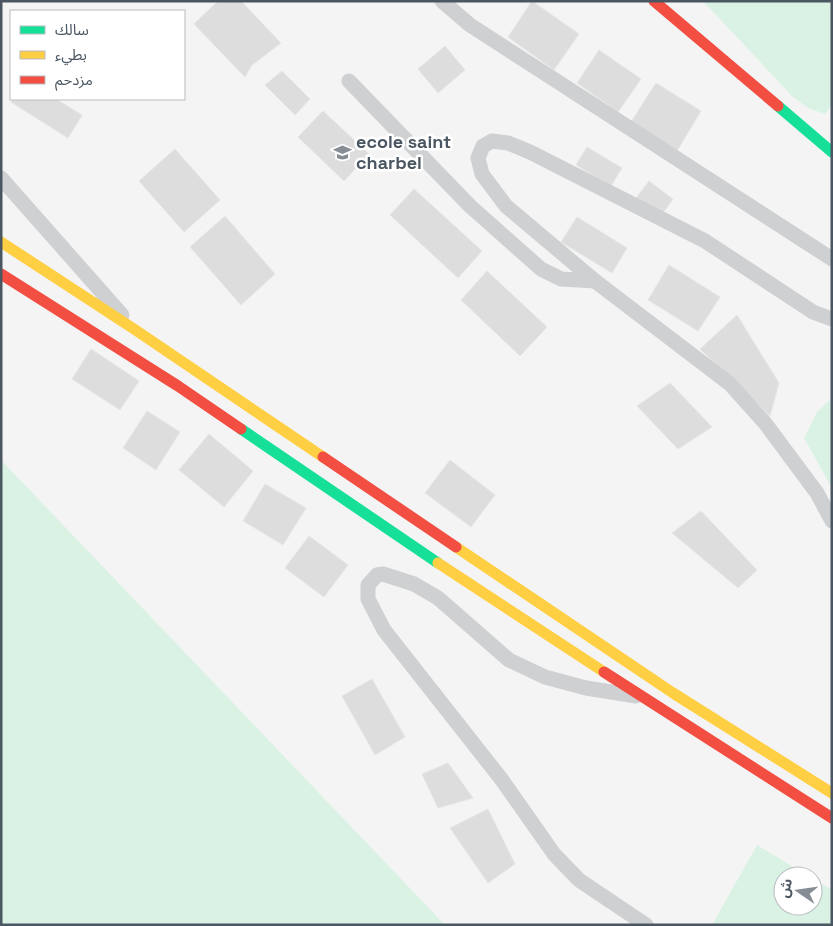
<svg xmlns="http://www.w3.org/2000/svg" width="833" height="926" font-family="'Space Grotesk','Noto Sans Arabic',sans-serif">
<rect width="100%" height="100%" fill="#f4f4f4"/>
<!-- green -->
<g fill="#d9f2e3">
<polygon points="703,1 832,1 832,104 825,114 808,108 792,96"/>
<polygon points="832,398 832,488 804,438 817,412"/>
<polygon points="1,460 445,925 1,925"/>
<polygon points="757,845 808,876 783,876 783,906 813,906 813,879 832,890 832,925 712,925"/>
</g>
<!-- building -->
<g fill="#ddddde" stroke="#e5e6e7">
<polygon points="218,1 241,1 281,43 252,65 245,77 194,24"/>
<polygon points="532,1 579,34 554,70 508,37"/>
<polygon points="445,46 465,70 438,93 418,69"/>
<polygon points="599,50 641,79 618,112 577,83"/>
<polygon points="282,71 310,99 295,115 265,85"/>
<polygon points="656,83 701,111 677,151 631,122"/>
<polygon points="13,99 56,99 82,115 68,138 11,102"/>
<polygon points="323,111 369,154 344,181 298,137"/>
<polygon points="587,147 622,168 611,186 576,165"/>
<polygon points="175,149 220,200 184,232 139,181"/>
<polygon points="649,181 673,199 660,217 636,198"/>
<polygon points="414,189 482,251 458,278 390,215"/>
<polygon points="225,216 275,274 241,305 190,247"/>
<polygon points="577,217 627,248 612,273 561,242"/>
<polygon points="669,265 720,297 698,331 648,300"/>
<polygon points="487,271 547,327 520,356 461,300"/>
<polygon points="737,315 779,383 770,416 700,349"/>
<polygon points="91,349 139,381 120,410 72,379"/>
<polygon points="670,383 712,427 678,449 637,406"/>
<polygon points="147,411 180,432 156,470 123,448"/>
<polygon points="209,434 253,471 224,507 179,470"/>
<polygon points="450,460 495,495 471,527 425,493"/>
<polygon points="265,484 306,508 283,545 243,521"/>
<polygon points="701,511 757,570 738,588 672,533"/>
<polygon points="309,536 348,565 324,597 285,568"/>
<polygon points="372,679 405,737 375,755 342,696"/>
<polygon points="448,763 473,798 438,808 422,774"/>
<polygon points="488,809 515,864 488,883 450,828"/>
</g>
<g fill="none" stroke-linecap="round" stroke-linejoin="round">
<!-- street -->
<g stroke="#ced0d2" stroke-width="15">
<polyline points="442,1 470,25 832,259"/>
<polyline points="349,81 470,206 541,269 561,279 595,281"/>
<polyline points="1,178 122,315"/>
<polyline points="832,319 813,312 705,241 530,152 508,143 492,141 483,146 478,158 482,174 506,206 595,281 730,384 765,423 817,493 832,521"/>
<polyline points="636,696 586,688 545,677 509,660 438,598 414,584 383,574 377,575 368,585 368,599 384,630 502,780 554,854 579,880 646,925"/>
</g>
<!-- fast -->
<g stroke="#16e098" stroke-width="11">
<polyline points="778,106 832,152"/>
<polyline points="241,429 438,563"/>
</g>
<!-- slow -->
<g stroke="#ffcf43" stroke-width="11">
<polyline points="1,242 134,329 323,457"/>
<polyline points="456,547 673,693 832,793"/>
<polyline points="438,563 604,672"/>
</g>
<!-- jam -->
<g stroke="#f24e42" stroke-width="11">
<polyline points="654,1 778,106"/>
<polyline points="1,274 178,386 241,429"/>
<polyline points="323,457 456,547"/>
<polyline points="604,672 832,818"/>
</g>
</g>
<!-- icons -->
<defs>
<symbol id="school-bare" viewBox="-9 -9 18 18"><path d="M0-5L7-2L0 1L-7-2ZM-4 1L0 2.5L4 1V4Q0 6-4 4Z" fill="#868d94" stroke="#fff" stroke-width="2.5" paint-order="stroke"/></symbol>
</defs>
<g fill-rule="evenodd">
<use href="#school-bare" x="330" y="140" width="25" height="25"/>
</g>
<g text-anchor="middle" stroke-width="5" stroke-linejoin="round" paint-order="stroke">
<!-- poi labels -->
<g font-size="18" font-weight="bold" fill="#4a5661" stroke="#fff" text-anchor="start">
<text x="356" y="148">ecole saint<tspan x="356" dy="21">charbel</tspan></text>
</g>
</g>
<!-- border -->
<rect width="833" height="926" fill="none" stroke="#4a5661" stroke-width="5"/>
<!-- legend -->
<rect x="10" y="10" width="175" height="90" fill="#ffffff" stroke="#b7bbc0"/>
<rect x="20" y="26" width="25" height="8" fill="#16e098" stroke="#b7bbc0"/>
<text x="55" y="35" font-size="15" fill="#4a5661">سالك</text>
<rect x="20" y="51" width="25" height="8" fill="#ffcf43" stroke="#b7bbc0"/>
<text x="55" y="60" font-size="15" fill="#4a5661">بطيء</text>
<rect x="20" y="76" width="25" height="8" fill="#f24e42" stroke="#b7bbc0"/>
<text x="55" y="85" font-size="15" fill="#4a5661">مزدحم</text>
<!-- north arrow -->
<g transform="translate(798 891) rotate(283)"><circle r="24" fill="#ffffff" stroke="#b7bbc0"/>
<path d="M0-4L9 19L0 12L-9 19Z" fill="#868d94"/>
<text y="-8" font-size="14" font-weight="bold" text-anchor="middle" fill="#4a5661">ش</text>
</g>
</svg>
